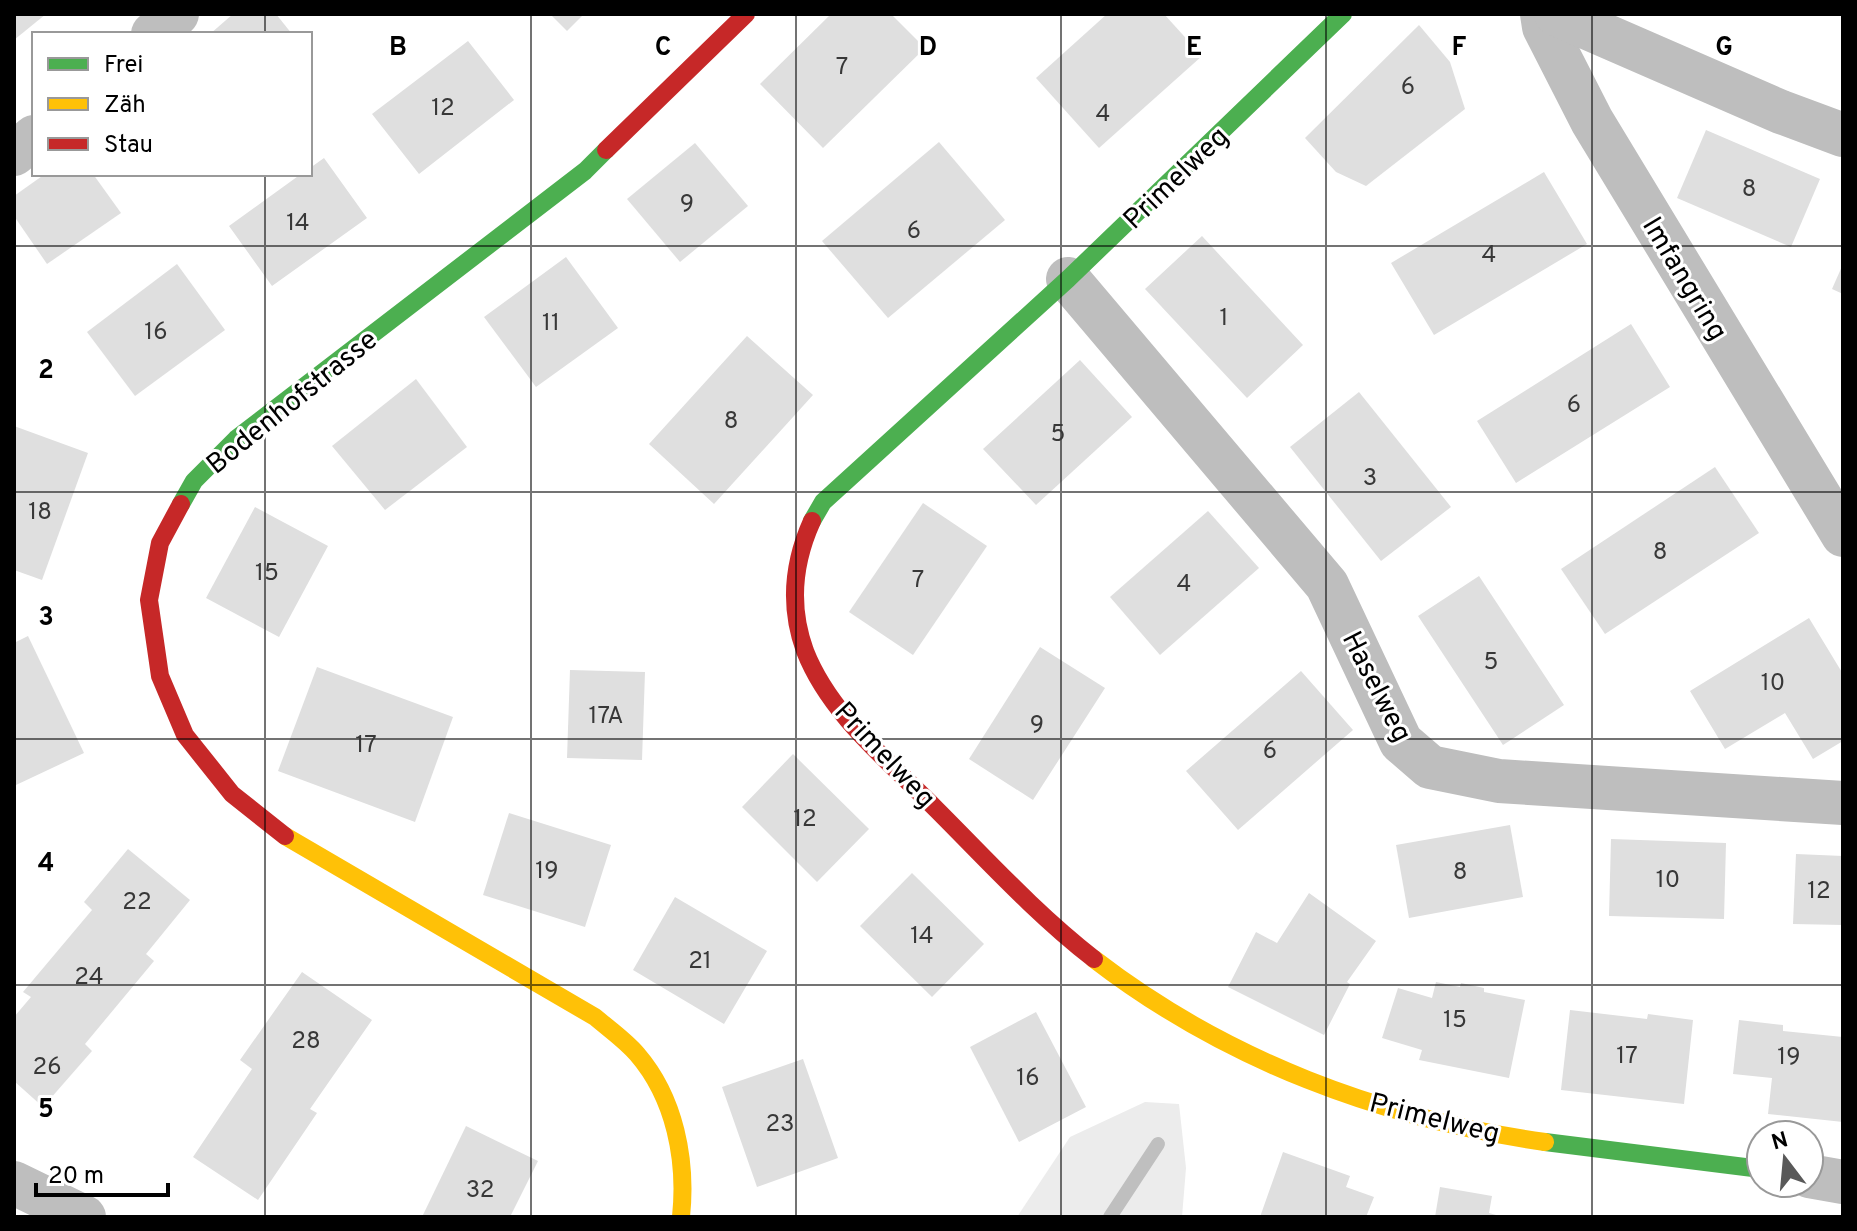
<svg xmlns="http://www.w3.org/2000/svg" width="1857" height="1231" font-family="Overpass,sans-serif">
<rect width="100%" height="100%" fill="#fff"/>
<!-- green -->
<polygon fill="#ececec" points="1145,1102 1179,1104 1186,1168 1182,1217 1017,1217 1070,1137"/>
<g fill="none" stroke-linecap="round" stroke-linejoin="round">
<!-- stream -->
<polyline stroke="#bfbfbf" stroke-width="14" points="1110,1217 1158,1144"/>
</g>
<!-- building -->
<g fill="#dfdfdf">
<polygon points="14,14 46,14 14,40"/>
<polygon points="233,14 276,14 292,34 210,34"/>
<polygon points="550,14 584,14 567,31"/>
<polygon points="831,14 891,14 925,48 823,148 760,84"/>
<polygon points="1107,14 1164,14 1202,56 1099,148 1036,78"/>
<polygon points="1419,25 1450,62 1465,109 1366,186 1336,172 1305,138"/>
<polygon points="468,41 514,100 419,174 372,114"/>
<polygon points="1706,130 1820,179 1791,247 1677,198"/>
<polygon points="939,142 1005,220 888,318 822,241"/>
<polygon points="695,143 748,206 680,262 627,199"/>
<polygon points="324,158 367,218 272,286 229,226 301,174 310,174 310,168"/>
<polygon points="1544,172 1587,244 1434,335 1391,263"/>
<polygon points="45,174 93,174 121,213 47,264 14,216 14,196"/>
<polygon points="1202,236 1303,345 1247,398 1145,289"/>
<polygon points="566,257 618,328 536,387 484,317"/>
<polygon points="177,264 225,330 135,396 87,332"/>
<polygon points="1843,264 1843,294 1832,289"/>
<polygon points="1631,324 1670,387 1516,483 1477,421"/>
<polygon points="747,336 813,395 714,504 649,444"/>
<polygon points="1080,360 1132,417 1036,505 983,449"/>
<polygon points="416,379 467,447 385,510 332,446"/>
<polygon points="1359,392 1451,507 1381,561 1290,447"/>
<polygon points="14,426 88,453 42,580 14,570"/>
<polygon points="1715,467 1759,533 1605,634 1561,569"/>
<polygon points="923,503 987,546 913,655 849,612"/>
<polygon points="255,507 328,546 279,637 206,598"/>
<polygon points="1208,511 1259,568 1160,655 1110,597"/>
<polygon points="1479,576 1564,705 1503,745 1418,616"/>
<polygon points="1809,618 1843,674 1843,741 1813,759 1785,713 1725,749 1690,691"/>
<polygon points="28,636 84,753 16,785 14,780 14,643"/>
<polygon points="1040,647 1105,688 1033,800 969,759"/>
<polygon points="317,667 453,717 415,822 278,771"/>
<polygon points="570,670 645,672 642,760 567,758"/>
<polygon points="1301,671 1353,730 1238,830 1186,771"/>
<polygon points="793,754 869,829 817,882 742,807"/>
<polygon points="509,813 611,845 585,927 483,895"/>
<polygon points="1510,825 1523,897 1409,918 1396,845"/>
<polygon points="1611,839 1726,843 1724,919 1609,916"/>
<polygon points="128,849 190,900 146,954 154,961 85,1044 92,1051 43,1107 14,1081 14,1017 31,997 23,992 92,910 84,902"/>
<polygon points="1796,854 1843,856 1843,925 1793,924"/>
<polygon points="912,873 984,944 932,997 860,926"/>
<polygon points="1309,893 1376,941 1347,982 1350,984 1324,1035 1228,987 1256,932 1277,943"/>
<polygon points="675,897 767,951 724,1024 633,970"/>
<polygon points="302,972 372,1020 310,1109 317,1113 258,1200 193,1157 252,1069 240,1060"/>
<polygon points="1436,982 1460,987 1461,983 1484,988 1484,992 1525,1000 1509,1078 1419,1060 1422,1050 1382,1038 1398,988 1432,998"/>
<polygon points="1570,1010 1647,1019 1648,1014 1693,1020 1684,1104 1561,1090"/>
<polygon points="1036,1012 1086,1107 1019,1142 970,1047"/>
<polygon points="1739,1020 1783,1025 1783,1031 1843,1037 1843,1122 1768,1114 1772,1078 1733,1074"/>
<polygon points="803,1059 838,1158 757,1187 722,1087"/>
<polygon points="466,1126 538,1161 510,1217 422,1217"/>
<polygon points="1283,1152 1350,1176 1346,1187 1374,1197 1366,1217 1260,1217"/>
<polygon points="1440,1187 1492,1196 1489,1213 1503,1217 1435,1217"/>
</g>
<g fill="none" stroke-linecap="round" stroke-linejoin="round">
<!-- street -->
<g stroke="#bebebe" stroke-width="44">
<polyline points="1542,14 1544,27 1592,121 1843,535"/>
<polyline points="1556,14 1781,112 1843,135"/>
<polyline points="153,34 177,14"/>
<polyline points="14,154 34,137"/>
<polyline points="1068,279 1327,585 1401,742 1430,767 1499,781 1843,803"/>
<polyline points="1809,1176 1843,1182"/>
<polyline points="14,1183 84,1217"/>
</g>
<!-- fast -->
<g stroke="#4caf50" stroke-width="18">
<polyline points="181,504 194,481 236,439 585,171 606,150"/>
<polyline points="812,521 823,502 1068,279 1343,14"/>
<polyline points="1545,1142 1761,1169"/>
</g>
<!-- slow -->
<g stroke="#ffc107" stroke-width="18">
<path d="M 285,836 L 595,1017 C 609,1029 625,1040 637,1054 C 675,1098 687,1160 681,1217"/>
<path d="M 1094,959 C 1225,1060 1382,1119 1545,1142"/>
</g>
<!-- jam -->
<g stroke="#c62828" stroke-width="18">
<polyline points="606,150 746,14"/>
<polyline points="181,504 160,543 149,600 160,676 185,735 232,794 285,836"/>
<path d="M 812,521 C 793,563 789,607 805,651 C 830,715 889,761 936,809 C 987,860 1036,914 1094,959"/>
</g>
</g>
<!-- grid -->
<path fill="none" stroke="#000" stroke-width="2" stroke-opacity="0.55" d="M 265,14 L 265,34M 531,14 L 531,1217M 796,14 L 796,1217M 1061,14 L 1061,1217M 1326,14 L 1326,1217M 1592,14 L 1592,1217M 265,174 L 265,1217M 14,246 L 1843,246M 14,492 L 1843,492M 14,739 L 1843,739M 14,985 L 1843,985"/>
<g text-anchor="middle" stroke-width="6" stroke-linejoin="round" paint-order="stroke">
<!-- number labels -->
<g font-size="24" fill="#383838">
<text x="842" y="74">7</text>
<text x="1408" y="94">6</text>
<text x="443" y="115">12</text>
<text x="1103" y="121">4</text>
<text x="1749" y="196">8</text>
<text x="687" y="211">9</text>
<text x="298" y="230">14</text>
<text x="914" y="238">6</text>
<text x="1489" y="262">4</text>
<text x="1224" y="325">1</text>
<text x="551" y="330">11</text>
<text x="156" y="339">16</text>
<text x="1574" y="412">6</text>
<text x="731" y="428">8</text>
<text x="1058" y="441">5</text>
<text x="1370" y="485">3</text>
<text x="40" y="519">18</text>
<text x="1660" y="559">8</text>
<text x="267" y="580">15</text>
<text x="918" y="587">7</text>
<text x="1184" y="591">4</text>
<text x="1491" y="669">5</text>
<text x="1773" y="690">10</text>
<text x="606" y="723">17A</text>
<text x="1037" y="732">9</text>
<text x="366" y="752">17</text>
<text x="1270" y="758">6</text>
<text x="805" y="826">12</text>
<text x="547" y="878">19</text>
<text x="1460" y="879">8</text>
<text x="1668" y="887">10</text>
<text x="1819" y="898">12</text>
<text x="137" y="909">22</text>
<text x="922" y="943">14</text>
<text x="700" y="968">21</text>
<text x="89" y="984">24</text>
<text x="1455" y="1027">15</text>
<text x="306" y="1048">28</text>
<text x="1627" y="1063">17</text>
<text x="1789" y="1064">19</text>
<text x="47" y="1074">26</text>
<text x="1028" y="1085">16</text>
<text x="780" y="1131">23</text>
<text x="480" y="1197">32</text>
</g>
<!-- street labels -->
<g font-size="28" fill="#000" stroke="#fff">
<text transform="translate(1175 177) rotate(-44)" y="10">Primelweg</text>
<text transform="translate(1686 278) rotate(59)" y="10">Imfangring</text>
<text transform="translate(291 401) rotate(-39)" y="10">Bodenhofstrasse</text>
<text transform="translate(1378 686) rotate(63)" y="10">Haselweg</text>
<text transform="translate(886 754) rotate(47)" y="10">Primelweg</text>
<text transform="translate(1435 1117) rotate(14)" y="10">Primelweg</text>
</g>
</g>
<g font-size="26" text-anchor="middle" font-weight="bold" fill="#000" stroke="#fff" stroke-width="6" stroke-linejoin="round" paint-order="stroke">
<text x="398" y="55">B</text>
<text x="663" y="55">C</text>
<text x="928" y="55">D</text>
<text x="1194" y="55">E</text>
<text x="1459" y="55">F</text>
<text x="1724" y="55">G</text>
<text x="46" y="378">2</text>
<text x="46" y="625">3</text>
<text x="46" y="871">4</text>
<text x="46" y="1117">5</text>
</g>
<!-- border -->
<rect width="1857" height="1231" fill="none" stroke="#000000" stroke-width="32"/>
<!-- legend -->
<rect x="32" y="32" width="280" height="144" fill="#ffffff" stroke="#999999" stroke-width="2"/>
<rect x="48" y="58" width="40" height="12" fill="#4caf50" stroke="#999999" stroke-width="2"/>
<text x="104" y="72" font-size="24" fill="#000000">Frei</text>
<rect x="48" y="98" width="40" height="12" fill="#ffc107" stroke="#999999" stroke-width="2"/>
<text x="104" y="112" font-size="24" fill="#000000">Zäh</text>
<rect x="48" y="138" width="40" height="12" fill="#c62828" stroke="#999999" stroke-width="2"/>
<text x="104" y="152" font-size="24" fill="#000000">Stau</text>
<!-- north arrow -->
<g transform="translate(1785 1159) rotate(344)"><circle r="38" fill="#ffffff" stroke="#999999" stroke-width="2"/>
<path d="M0-6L14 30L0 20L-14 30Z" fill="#595959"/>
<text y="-12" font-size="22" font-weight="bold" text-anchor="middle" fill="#000000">N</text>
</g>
<!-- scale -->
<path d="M36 1183v12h132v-12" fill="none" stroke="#000000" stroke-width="4"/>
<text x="48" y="1183" font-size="24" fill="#000000" stroke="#ffffff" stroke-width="6" paint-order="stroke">20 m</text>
</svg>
